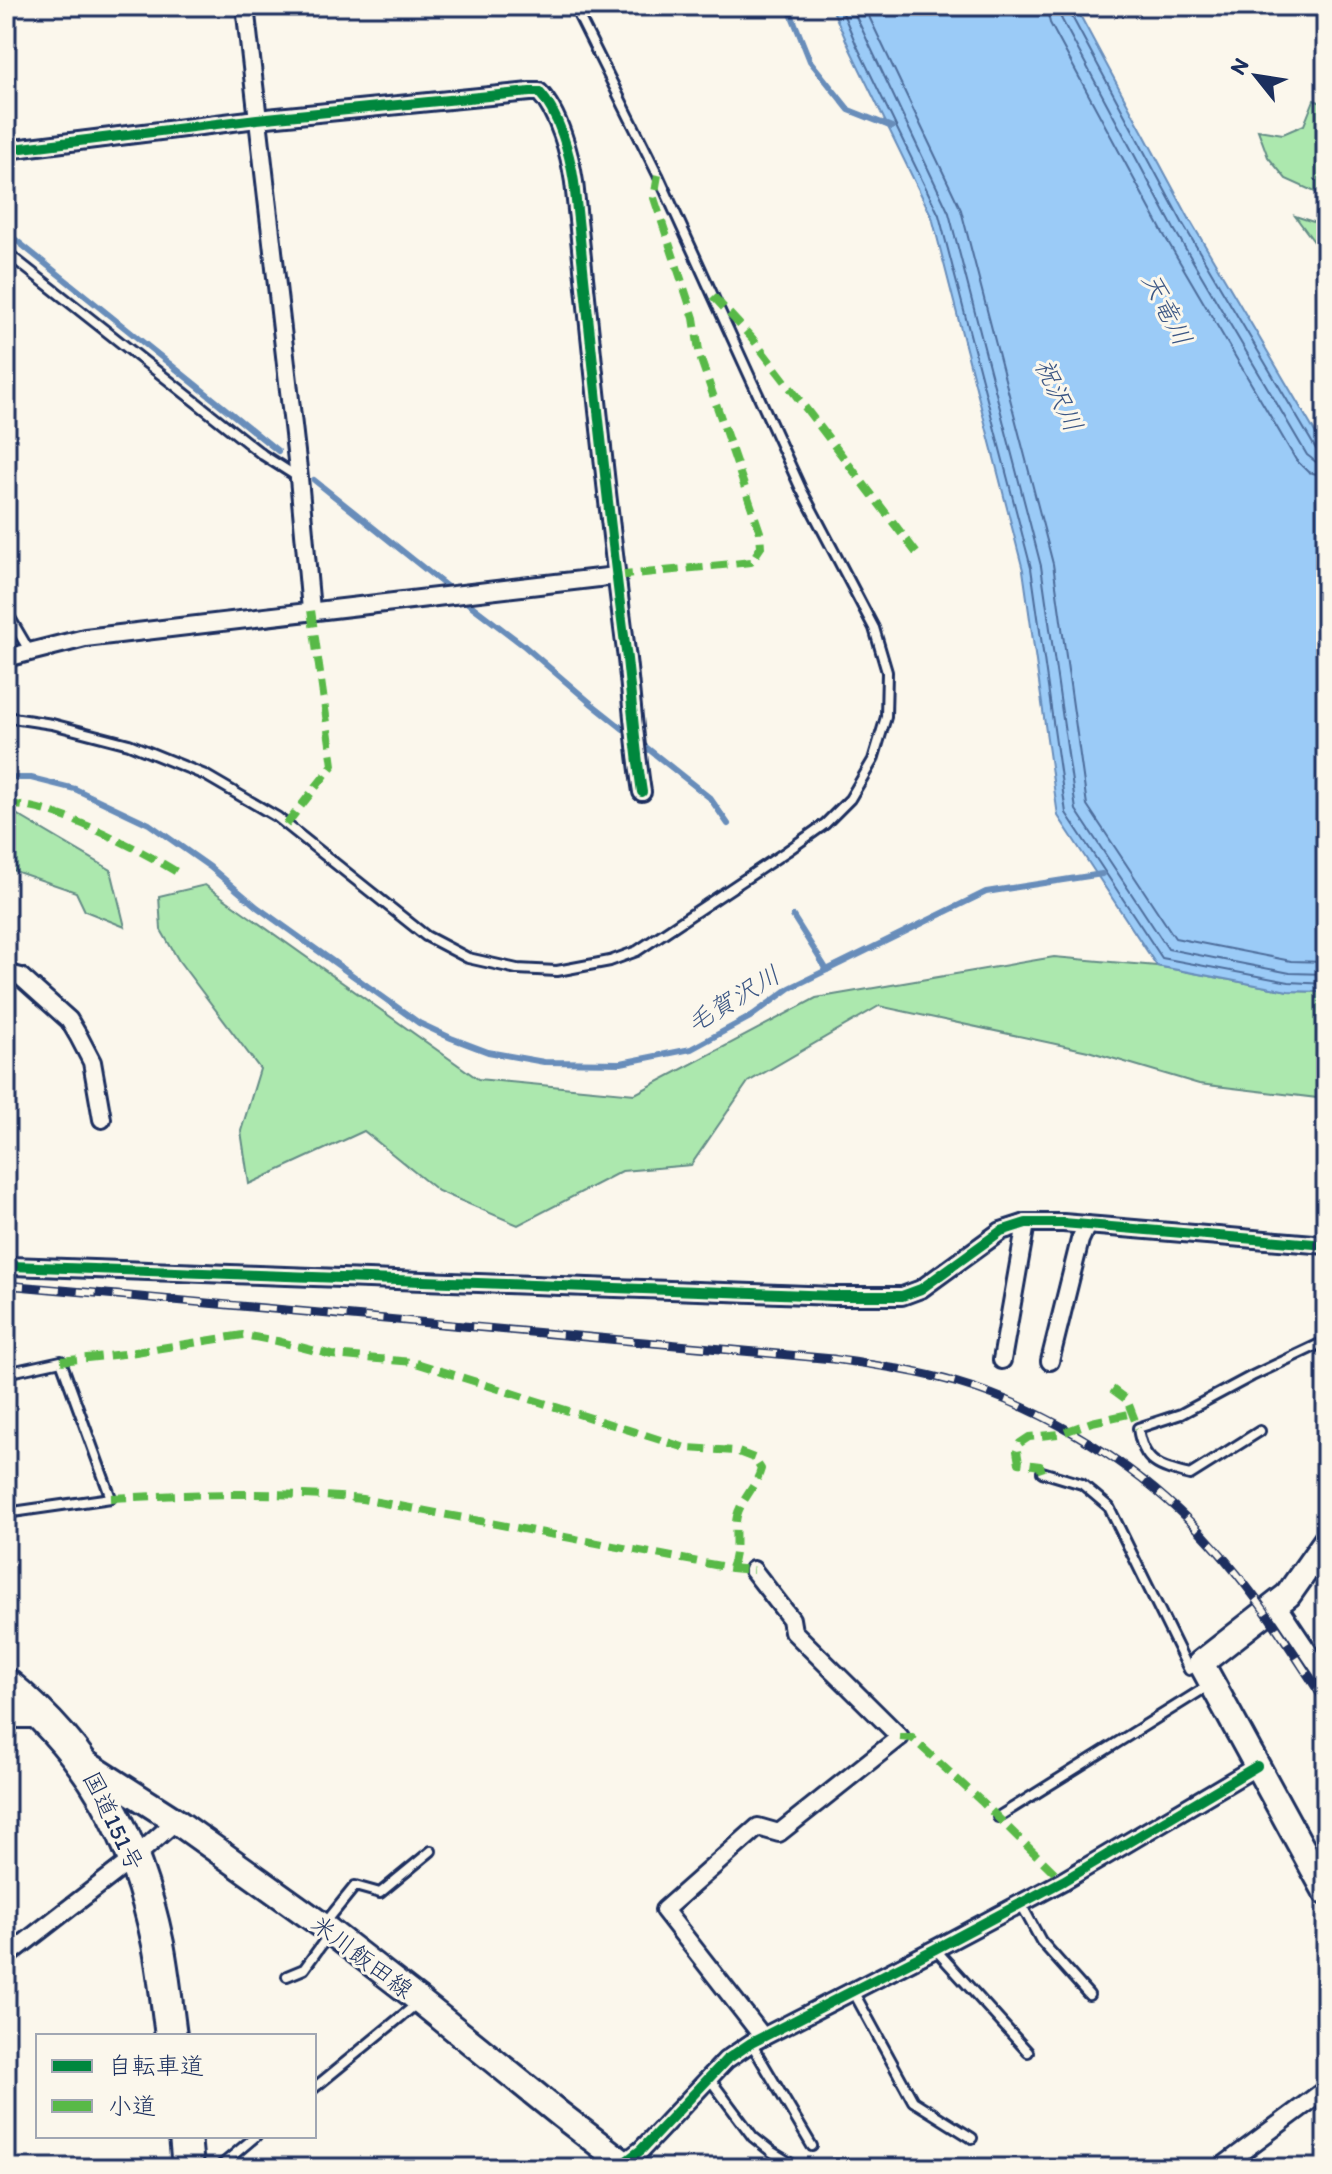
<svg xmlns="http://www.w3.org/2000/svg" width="1332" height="2174" font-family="Itim,'Klee One',sans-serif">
<rect width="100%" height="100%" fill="#fbf7ec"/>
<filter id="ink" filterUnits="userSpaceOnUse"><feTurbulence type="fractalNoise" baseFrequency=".0125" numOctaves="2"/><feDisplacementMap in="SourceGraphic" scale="16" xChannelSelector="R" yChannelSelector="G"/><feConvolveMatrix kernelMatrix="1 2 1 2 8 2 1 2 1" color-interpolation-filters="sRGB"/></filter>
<g filter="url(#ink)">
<!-- green -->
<g fill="#ace8ae" stroke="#648c86" stroke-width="2">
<polygon points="1314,100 1324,104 1326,108 1326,197 1286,179 1268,157 1258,130 1283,134 1304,125"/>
<polygon points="1295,216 1326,226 1326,258"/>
<polygon points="6,814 16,814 111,870 125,927 85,911 76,892 6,868"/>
<polygon points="205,885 478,1079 635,1094 816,998 1054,957 1157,966 1288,991 1326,992 1326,1099 1199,1084 1088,1051 879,1006 748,1082 691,1165 622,1171 518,1225 438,1191 364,1131 249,1184 241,1131 260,1069 179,961 161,930 159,896"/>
</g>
<!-- water -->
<polygon fill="#9bcbf7" stroke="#688dba" stroke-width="2" points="831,6 1075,6 1190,220 1326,451 1326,992 1288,991 1157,966 1058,816 1023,570 932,217 849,47"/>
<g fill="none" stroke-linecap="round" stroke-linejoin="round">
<!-- shore -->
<g stroke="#4e6d9b" stroke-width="2">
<polyline points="840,6 856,44 939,215 1031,568 1066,813 1162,958 1289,982 1326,984"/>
<polyline points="851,6 949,213 1041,566 1076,810 1168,949 1290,973 1326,974"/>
<polyline points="864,6 961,210 1053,564 1087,805 1175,938 1291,961 1326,962"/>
<polyline points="1046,6 1050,23 1164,235 1296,460 1308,472 1326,476"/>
<polyline points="1059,6 1061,18 1174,229 1307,455 1316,462 1326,464"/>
<polyline points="1069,6 1070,13 1183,224 1316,449 1320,453 1326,454"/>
</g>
<!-- stream -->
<g stroke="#688dba" stroke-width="6">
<polyline points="788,6 810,61 849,110 892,127"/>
<polyline points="6,232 278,451"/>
<polyline points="314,480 451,590"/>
<polyline points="460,597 523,645 593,705 710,798 728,824"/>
<polyline points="6,778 31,778 75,789 149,824 210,867 257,907 419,1023 451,1038 488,1052 544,1062 621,1063 691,1049 750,1017 790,988 986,892 1102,874"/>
<polyline points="793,916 827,970"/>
</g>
<defs>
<g id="lane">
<polyline points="6,252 263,455 296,476"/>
<polyline points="6,611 30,652"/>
<polyline points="6,717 52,724 129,744 205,775 277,817 426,936 468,958 517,969 557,971 610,961 637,951 787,851 825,824 850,799 873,760 886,717 887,672 874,628 801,489 658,175 574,6"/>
<polyline points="6,1373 61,1361 111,1498 6,1513"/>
<path d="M 1260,1431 L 1190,1475 C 1158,1467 1143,1463 1138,1428 L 1181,1414 L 1252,1376 L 1326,1341"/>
<polyline points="1042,1472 1082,1484 1109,1507 1189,1670 1197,1665"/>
<polyline points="998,1817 1208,1686"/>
<polyline points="1021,1904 1041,1941 1089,1995"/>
<polyline points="326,1922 355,1886 380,1893 431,1851"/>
<polyline points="935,1949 1028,2052"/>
<polyline points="287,1976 304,1969 330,1933"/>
<polyline points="853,1991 913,2101 972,2138"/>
<polyline points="751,2043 812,2146"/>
<polyline points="709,2078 753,2137 772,2152 798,2168"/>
<polyline points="314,2088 419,2002"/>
<polyline points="218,2168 256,2136"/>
</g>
<g id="street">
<polyline points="245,6 299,478 311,610"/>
<path d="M 6,150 L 257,119 L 530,92 L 539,92 C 559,113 570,155 574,182 C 591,341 606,501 627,659 C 632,703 635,748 642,792"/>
<polyline points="6,658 85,638 616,576"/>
<polyline points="6,978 13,975 21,977 69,1020 79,1037 92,1062 102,1119"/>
<polyline points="6,1263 11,1266 834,1296 902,1296 921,1289 1001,1231 1026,1223 1063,1223 1326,1245"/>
<polyline points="1002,1360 1026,1223"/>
<polyline points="1050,1361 1080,1240 1087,1225"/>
<polyline points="753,1570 791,1619 793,1631 900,1737 779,1833 758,1827 664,1910 763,2037"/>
<polyline points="1277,1605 1326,1678"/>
<polyline points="6,1710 16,1719 41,1719"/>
<polyline points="6,1957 134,1858 176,1821"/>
<polyline points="617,2168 641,2150 726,2060 751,2043 935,1949 1063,1881 1257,1766"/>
<polyline points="1220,2168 1326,2089"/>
</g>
<g id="secondary">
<polyline points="1326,1541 1288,1595 1201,1663 1326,1892"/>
<polyline points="84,1762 176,1821 323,1926 420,2001 561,2115 630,2168"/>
</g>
<g id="highway">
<path d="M 6,1684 C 92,1754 136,1837 158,1944 C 164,1975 167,2006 171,2036"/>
<polyline points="185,2136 188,2168"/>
</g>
</defs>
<!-- lane casing -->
<use href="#lane" stroke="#1b2f5e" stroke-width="14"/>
<!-- street casing -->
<use href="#street" stroke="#1b2f5e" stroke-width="22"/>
<!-- secondary casing -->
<use href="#secondary" stroke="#1b2f5e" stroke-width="30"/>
<!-- highway casing -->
<use href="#highway" stroke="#1b2f5e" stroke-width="36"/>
<!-- lane -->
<use href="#lane" stroke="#fbf7ec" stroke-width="8"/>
<!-- street -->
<use href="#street" stroke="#fbf7ec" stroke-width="16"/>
<!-- secondary -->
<use href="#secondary" stroke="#fbf7ec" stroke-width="24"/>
<!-- highway -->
<use href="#highway" stroke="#fbf7ec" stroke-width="30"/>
<defs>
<path id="rail" d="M 6,1285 L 833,1359 C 875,1365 918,1371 958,1383 C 1037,1406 1118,1454 1178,1510 C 1238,1565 1282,1635 1326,1703"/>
</defs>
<!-- rail casing -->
<use href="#rail" stroke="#1b2f5e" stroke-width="9"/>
<!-- rail -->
<use href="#rail" stroke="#fbf7ec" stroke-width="6" stroke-dasharray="18" stroke-linecap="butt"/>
<!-- quiet -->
<g stroke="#58b947" stroke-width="8" stroke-dasharray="16 8" stroke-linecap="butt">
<polyline points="713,296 752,338 918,555"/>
<polyline points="616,576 751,562 761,547 760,532 700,357 694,318 654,198 658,175"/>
<path d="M 6,805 C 51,802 141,850 180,874"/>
<polyline points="286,825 333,765 311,610"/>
<path d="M 61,1361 L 123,1354 L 243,1335 L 277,1341 L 332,1355 L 413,1362 L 686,1448 L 736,1451 L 754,1458 L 761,1469 C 756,1487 741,1500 737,1516 C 733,1534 739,1551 731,1568"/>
<polyline points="1112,1389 1127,1400 1138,1428"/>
<polyline points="1042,1472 1040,1466 1019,1463 1017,1451 1020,1443 1029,1437 1059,1434 1092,1422 1133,1413"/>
<path d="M 111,1498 C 195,1494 278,1491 362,1499 L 731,1568 L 753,1570"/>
<polyline points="900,1737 912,1738 981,1801 1063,1881"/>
</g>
<defs>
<g id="cycleway">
<path d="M 6,150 L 257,119 L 530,92 L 539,92 C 559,113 570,155 574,182 C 591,341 606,501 627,659 C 632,703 635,748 642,792"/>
<polyline points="6,1263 11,1266 834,1296 902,1296 921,1289 1001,1231 1026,1223 1063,1223 1326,1245"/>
<polyline points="617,2168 641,2150 726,2060 751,2043 935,1949 1063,1881 1257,1766"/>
</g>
</defs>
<!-- cycleway casing -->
<use href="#cycleway" stroke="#fbf7ec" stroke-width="15"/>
<!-- cycleway -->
<use href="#cycleway" stroke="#00873e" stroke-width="10"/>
</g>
</g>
<g text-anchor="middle" stroke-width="6" stroke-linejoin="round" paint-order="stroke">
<!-- street labels -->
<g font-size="24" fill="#1b2f5e" stroke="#fbf7ec">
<text transform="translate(113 1821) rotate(64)" y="8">国道151号</text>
<text transform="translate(362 1957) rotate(37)" y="8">米川飯田線</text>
</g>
<!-- water labels -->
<g font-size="26" font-style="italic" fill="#3b5684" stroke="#fbf7ec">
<text transform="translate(1167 309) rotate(63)" y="9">天竜川</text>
<text transform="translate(1059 395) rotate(65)" y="9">祝沢川</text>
<text transform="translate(733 999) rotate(-31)" y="9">毛賀沢川</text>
</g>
</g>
<!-- margin -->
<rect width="1332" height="2174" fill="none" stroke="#fbf7ec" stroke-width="32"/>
<rect x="16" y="16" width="1300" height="2142" fill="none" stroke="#1b2f5e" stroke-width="3" filter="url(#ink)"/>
<!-- legend -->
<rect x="36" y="2034" width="280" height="104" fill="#fbf7ec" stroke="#a1a7b3" stroke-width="2"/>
<rect x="52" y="2060" width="40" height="12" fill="#00873e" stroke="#a1a7b3" stroke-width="2"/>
<text x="108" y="2074" font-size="24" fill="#1b2f5e">自転車道</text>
<rect x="52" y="2100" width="40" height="12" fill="#58b947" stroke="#a1a7b3" stroke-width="2"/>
<text x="108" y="2114" font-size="24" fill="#1b2f5e">小道</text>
<!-- north arrow -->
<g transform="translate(1256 76) rotate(300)" stroke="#fbf7ec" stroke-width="6" paint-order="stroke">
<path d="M0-6L14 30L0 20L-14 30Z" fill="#1b2f5e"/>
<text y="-12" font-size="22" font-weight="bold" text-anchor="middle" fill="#1b2f5e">N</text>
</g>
</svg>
